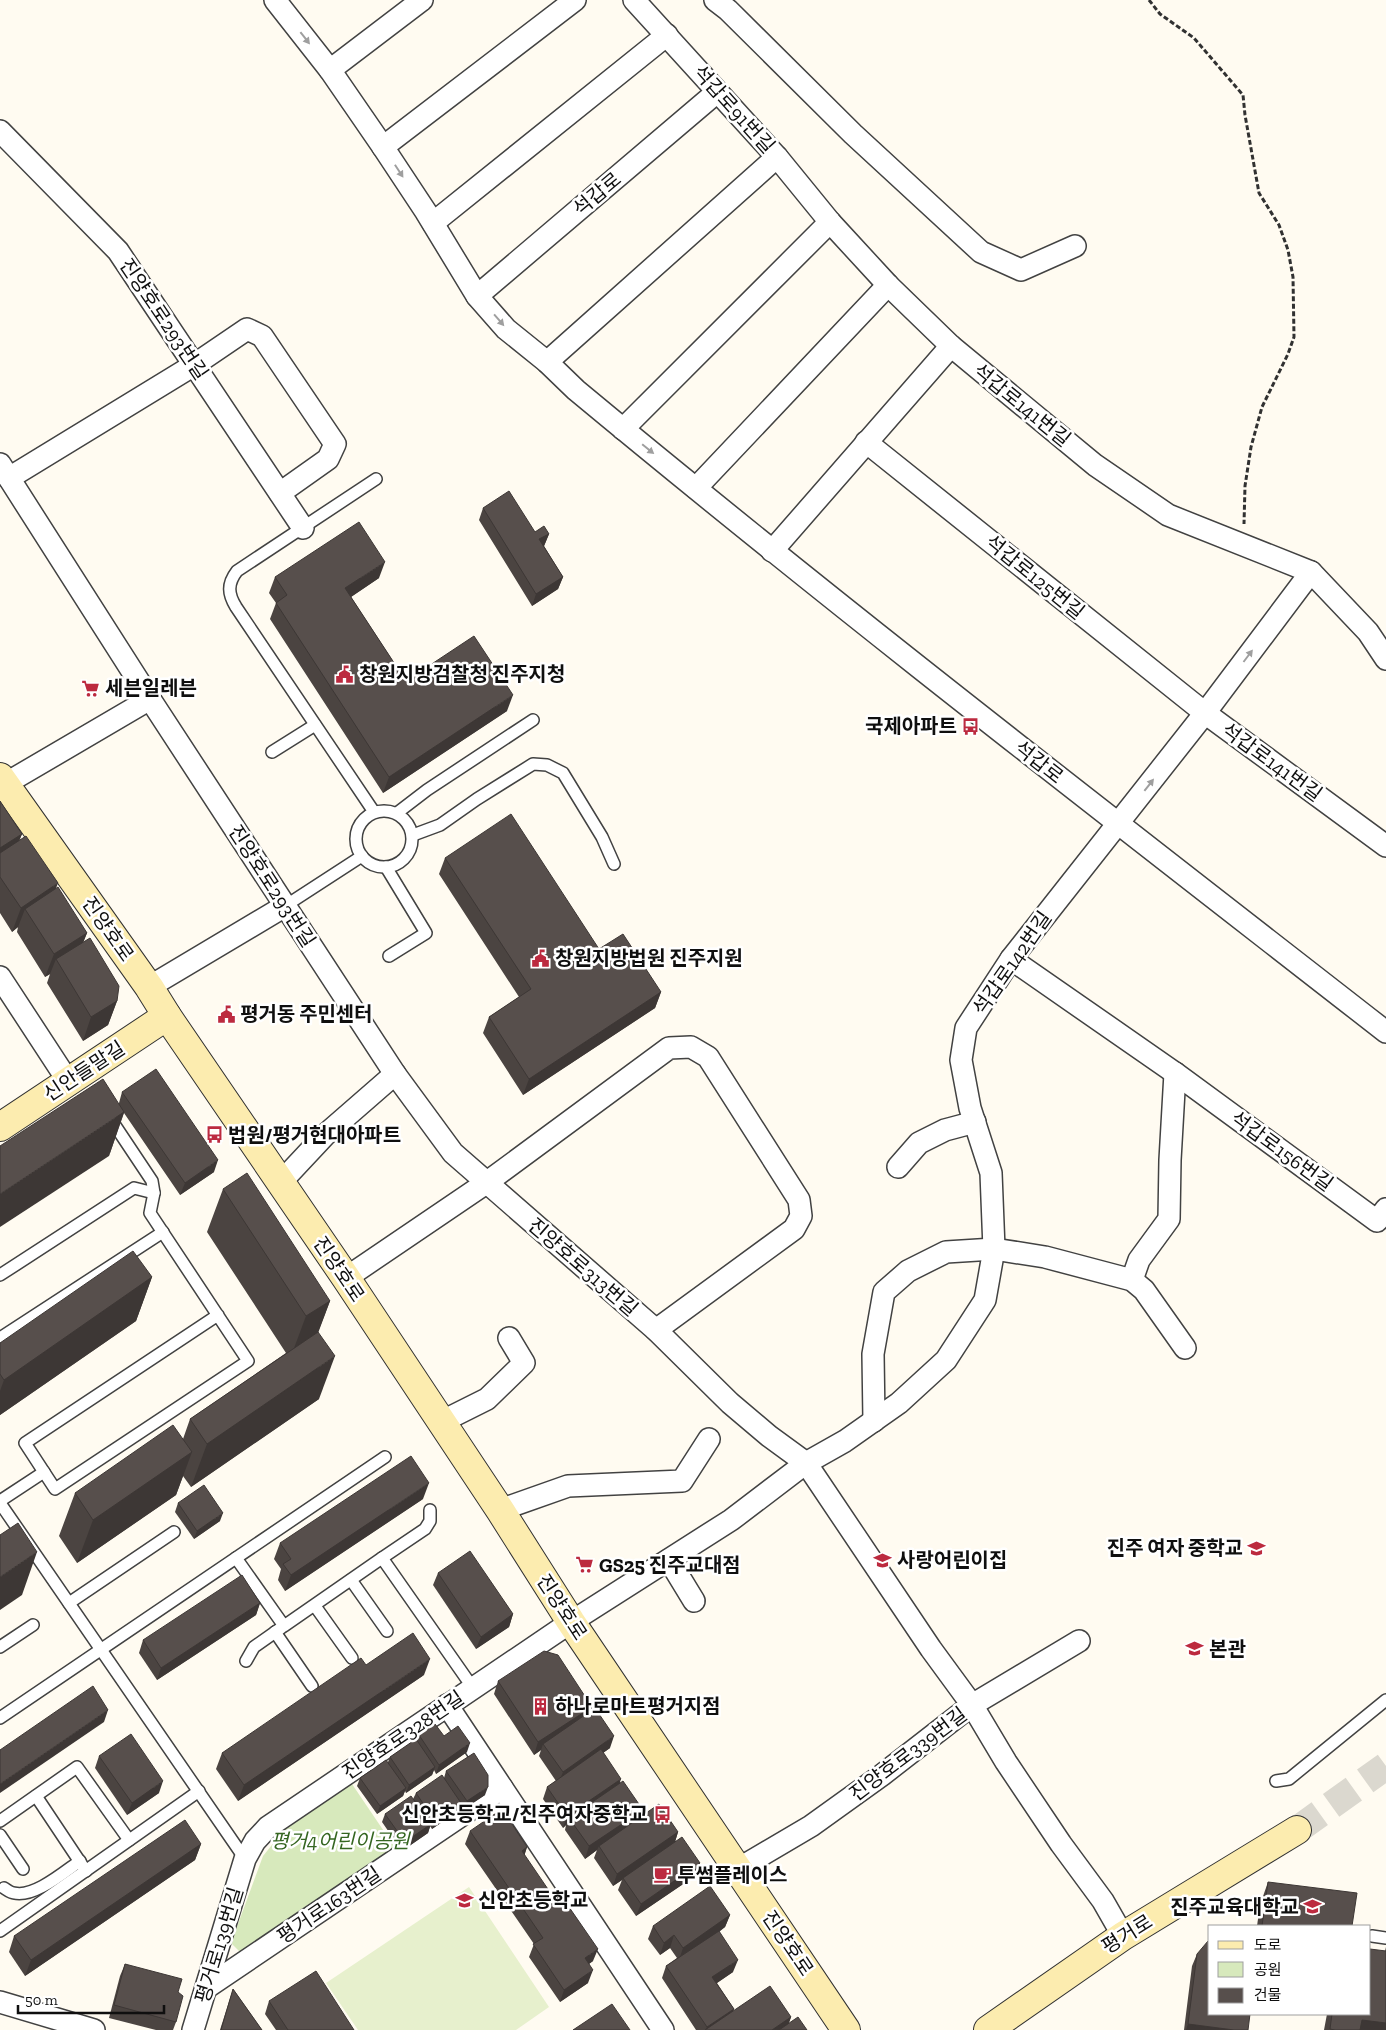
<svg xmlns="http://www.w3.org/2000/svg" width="1386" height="2030" font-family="'Zilla Slab','Noto Sans KR',serif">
<rect width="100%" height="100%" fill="#fffbf1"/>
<!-- green -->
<polygon fill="#d7e9bc" points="352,1784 398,1852 243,1955 231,1943 263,1856 284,1830"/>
<!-- pitch -->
<polygon fill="#e7f0cd" points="469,1887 549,2007 516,2030 358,2030 326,1983"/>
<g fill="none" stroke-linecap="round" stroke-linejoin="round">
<!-- secondary-tunnel -->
<polyline stroke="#dbd8cf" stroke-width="28" stroke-dasharray="28 14" stroke-linecap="butt" points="1297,1830 1386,1766"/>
<defs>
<g id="lane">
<polyline points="272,752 315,725"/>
<circle cx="384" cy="839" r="28"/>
<path d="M 374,812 L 236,607 C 228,594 227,584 237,571 L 376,479"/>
<polyline points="397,813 427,790 533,720"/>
<polyline points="413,835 440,825 477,799 533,764 547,765 563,773 602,837 614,864"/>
<polyline points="386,867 426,933 389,956"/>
<polyline points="285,906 362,856"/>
<polyline points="110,1118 152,1181 154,1193 150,1213 248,1361 55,1489 25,1443 218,1315"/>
<polyline points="0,1275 134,1188 154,1193"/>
<polyline points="0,1338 163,1232"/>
<polyline points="0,1501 44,1472"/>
<polyline points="0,1503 245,1859"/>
<polyline points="236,1558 284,1626 382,1558 473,1688"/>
<polyline points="382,1558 425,1529 430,1521 430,1510"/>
<polyline points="351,1580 387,1631"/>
<polyline points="69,1603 174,1532"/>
<polyline points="315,1606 352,1658"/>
<polyline points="275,1632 312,1686"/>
<polyline points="0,1647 33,1625"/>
<polyline points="246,1661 254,1647 281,1628"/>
<polyline points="0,1718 385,1457"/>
<polyline points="1276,1781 1289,1779 1386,1700"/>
<polyline points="36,1796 86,1871"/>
<polyline points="0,1821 77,1767 129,1840"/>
<polyline points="0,1835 23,1869"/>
<path d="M 4,1888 C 7,1890 11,1893 14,1893 C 34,1898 64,1872 80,1861"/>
<polyline points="0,1931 199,1791"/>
<polyline points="1372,1936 1386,1938"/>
</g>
<g id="street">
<path d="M 275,0 L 330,70 L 383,147 L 426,212 L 477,296 L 506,329 L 547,362 L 576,390 C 841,610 1114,820 1386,1032"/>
<polyline points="634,0 777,157 830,222 888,285 951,346 1095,465 1168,515 1311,572 1368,632 1386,659"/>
<polyline points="715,0 728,10 853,134 981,252 1021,270 1075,246"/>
<polyline points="330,70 422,0"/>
<polyline points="0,131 118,251 303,528"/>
<polyline points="383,147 575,0"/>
<polyline points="433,223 667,35"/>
<polyline points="477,296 717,92"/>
<polyline points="547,362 777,157"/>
<polyline points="623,429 830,222"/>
<polyline points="866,442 1205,713 1386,846"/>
<polyline points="0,464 150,699 5,784"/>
<polyline points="9,478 194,365 247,329 262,336 335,444 328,459 280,493"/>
<polyline points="696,488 888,285"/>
<polyline points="772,551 951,346"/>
<polyline points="150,699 395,1074 453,1153 656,1330 730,1403 769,1436 806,1463 931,1649 972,1705 1006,1762 1061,1844 1103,1901 1123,1936"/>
<polyline points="1011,959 1175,1073 1377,1221 1386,1209"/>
<polyline points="0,977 68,1081"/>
<polyline points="149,987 285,906"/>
<polyline points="898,1167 919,1143 945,1130 975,1122"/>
<polyline points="281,1182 325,1135 395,1074"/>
<polyline points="346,1278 486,1183 669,1048 691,1047 708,1057 799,1200 801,1216 794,1229 656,1330"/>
<polyline points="1132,1280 1139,1260 1169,1219 1170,1160 1175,1073"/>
<polyline points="874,1421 873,1354 884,1292 908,1271 946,1252 994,1249 1045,1257 1132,1280 1144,1290 1185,1348"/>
<polyline points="441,1422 487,1399 524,1363 509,1338"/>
<polyline points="500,1510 568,1486 682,1481 709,1439"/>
<polyline points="669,1560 694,1601"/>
<polyline points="447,1705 663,2030"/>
<polyline points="738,1869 811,1826 882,1775 972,1705 1079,1641"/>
<polyline points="206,1988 502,1788"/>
<polyline points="0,2002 94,2030"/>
<polyline points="193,2030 245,1859 255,1841 268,1827 571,1622 731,1520 806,1463 845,1441 899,1403 946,1360 985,1300 994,1249 991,1173 970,1108 961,1060 966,1028 1011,959 1205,713 1311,572"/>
</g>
<g id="secondary">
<polyline points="0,777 149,987 167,1016 346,1278 500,1510 571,1622 846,2030"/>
<polyline points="0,1127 167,1016"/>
<polyline points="988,2030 1123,1936 1297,1830"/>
</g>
</defs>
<!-- lane casing -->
<use href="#lane" stroke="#424242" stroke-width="14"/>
<!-- street casing -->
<use href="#street" stroke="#424242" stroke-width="24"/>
<!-- secondary casing -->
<use href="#secondary" stroke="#313131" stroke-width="30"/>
<!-- path -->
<polyline stroke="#313131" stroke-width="3" stroke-dasharray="5 2.5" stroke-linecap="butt" points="1149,0 1160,14 1194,38 1243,95 1245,115 1259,193 1279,225 1288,250 1293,277 1294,337 1288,354 1262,407 1251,447 1245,486 1244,524"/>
<!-- lane -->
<use href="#lane" stroke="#fff" stroke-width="11"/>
<!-- street -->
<use href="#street" stroke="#fff" stroke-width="21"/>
<!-- secondary -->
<use href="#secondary" stroke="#fcecaf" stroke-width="28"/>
</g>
<!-- wall -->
<g fill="#4b4441">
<polygon points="483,508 535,532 549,534 544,546 563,577 558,589 532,606 479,520"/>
<polygon points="275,577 379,578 351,597 406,681 507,711 383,793 270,619 276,603 269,593"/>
<polygon points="0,801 22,834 19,840 87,933 83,942 117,1001 108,1025 83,1041 47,983 50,974 45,977 17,932 18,927 12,932 0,913"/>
<polygon points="445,858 599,949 661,992 655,1008 523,1095 483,1033 489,1017 519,997 439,874"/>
<polygon points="122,1092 214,1172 180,1195 124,1113 109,1156 119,1103"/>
<polygon points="223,1189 330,1301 318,1332 319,1399 191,1487 183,1476 176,1495 77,1563 59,1536 75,1493 183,1439 190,1419 286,1353 207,1232"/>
<polygon points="152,1277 136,1321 0,1415 0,1343"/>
<polygon points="423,1499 285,1591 278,1580 281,1569 274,1559 280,1543"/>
<polygon points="178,1503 220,1521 194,1539 175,1512"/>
<polygon points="438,1573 513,1614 509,1627 476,1649 433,1585"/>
<polygon points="260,1603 256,1615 157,1680 139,1653 143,1640"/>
<polygon points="424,1675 238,1801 216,1769 222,1753"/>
<polygon points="498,1681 592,1707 591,1711 610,1748 603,1753 640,1818 678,1832 675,1842 700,1863 695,1876 636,1916 618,1890 622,1880 613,1886 594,1858 597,1850 585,1859 565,1830 566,1825 563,1828 543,1799 547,1787 556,1781 539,1756 541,1750 534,1755 494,1694"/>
<polygon points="419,1735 444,1736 467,1752 436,1774 434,1770 432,1775 406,1793 405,1791 403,1796 377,1814 357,1786 360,1778 388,1762 390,1757 417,1740"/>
<polygon points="99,1756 159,1793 127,1815 95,1768"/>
<polygon points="446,1771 485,1795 464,1809 461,1805 458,1811 432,1829 430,1826 428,1833 402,1851 382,1822 385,1814 413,1799 416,1793 444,1778"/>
<polygon points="470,1831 527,1847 524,1856 593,1961 589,1964 588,1983 560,2002 529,1957 534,1944 465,1844"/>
<polygon points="201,1844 195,1860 25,1976 9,1952 14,1936"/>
<polygon points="1268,1882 1352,1926 1257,1926 1260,1905"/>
<polygon points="730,1915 725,1927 719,1932 733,1972 717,1983 734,2009 733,2011 791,2017 789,2023 807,2030 696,2030 662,1978 666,1966 677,1958 670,1948 660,1955 648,1939 653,1926"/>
<polygon points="1386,1947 1386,2030 1324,2030 1327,2014 1370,2014"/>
<polygon points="1197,1954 1248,2030 1184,2030 1192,1966"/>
<polygon points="125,1964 178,1992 176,2022 173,2030 156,2030 109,2018 120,1976"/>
<polygon points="233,1989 262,2030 220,2030"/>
<polygon points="269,2001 354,2030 276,2030 265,2014"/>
</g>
<!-- shaded-wall -->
<g fill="#3d3735">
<polygon points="549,534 544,546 535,552 539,539"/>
<polygon points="385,562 379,578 339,605 345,588"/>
<polygon points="563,577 558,589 532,606 536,594"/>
<polygon points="513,695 507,711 383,793 389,777"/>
<polygon points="22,834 13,857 0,866 0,848"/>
<polygon points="58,883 49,907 25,909 18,927 12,932 21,908"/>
<polygon points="87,933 78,956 56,959 50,974 45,977 54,954"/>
<polygon points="661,992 655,1008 523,1095 529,1079"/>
<polygon points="117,1001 108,1025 83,1041 91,1017"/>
<polygon points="124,1112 109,1156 0,1227 0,1194"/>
<polygon points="218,1160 214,1172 180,1195 185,1183"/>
<polygon points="152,1277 136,1321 0,1415 0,1391 4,1380"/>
<polygon points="330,1301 314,1344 290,1359 306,1316"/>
<polygon points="335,1356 319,1399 191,1487 207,1444"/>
<polygon points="192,1452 176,1495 77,1563 93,1520"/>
<polygon points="429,1483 423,1499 285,1591 291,1575"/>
<polygon points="223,1513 220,1521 194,1539 197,1531"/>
<polygon points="37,1552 22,1595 0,1610 0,1577"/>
<polygon points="260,1603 256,1615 157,1680 161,1668"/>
<polygon points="513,1614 509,1627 476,1649 481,1637"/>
<polygon points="430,1659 424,1675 238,1801 244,1785"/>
<polygon points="592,1707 588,1719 543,1744 541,1750 534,1755 538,1742"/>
<polygon points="108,1710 104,1722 0,1793 0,1784"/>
<polygon points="614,1736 610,1748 558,1784 563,1772"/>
<polygon points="470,1743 467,1752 436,1774 439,1765"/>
<polygon points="435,1767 432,1775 406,1793 409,1785"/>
<polygon points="621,1779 617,1792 569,1818 566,1825 563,1828 567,1816"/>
<polygon points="163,1781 159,1793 127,1815 132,1803"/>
<polygon points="488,1787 485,1795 464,1809 467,1801"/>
<polygon points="406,1788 403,1796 377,1814 380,1806"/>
<polygon points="461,1803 458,1811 432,1829 435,1821"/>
<polygon points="643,1810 638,1823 599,1846 597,1850 585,1859 589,1846"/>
<polygon points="431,1824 428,1833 402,1851 405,1842"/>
<polygon points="678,1832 674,1845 623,1878 622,1880 613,1886 617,1874"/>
<polygon points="201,1844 195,1860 25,1976 31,1960"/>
<polygon points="527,1847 523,1860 522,1851"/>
<polygon points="700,1863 695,1876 636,1916 641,1904"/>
<polygon points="730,1915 725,1927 679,1960 683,1948"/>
<polygon points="674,1935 670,1948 660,1955 664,1943"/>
<polygon points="598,1949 593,1961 580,1970 585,1958"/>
<polygon points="738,1960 733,1972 708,1989 712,1977"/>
<polygon points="593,1970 588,1983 560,2002 564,1990"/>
<polygon points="734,2009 729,2021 705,2030 707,2027"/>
<polygon points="791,2017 786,2030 772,2030"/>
<polygon points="1362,2020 1386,2023 1386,2030 1358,2030"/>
<polygon points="1188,2024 1234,2030 1186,2030"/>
</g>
<!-- building -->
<g fill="#574f4c" stroke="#3d3735">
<polygon points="509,491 535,532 544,526 549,534 539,539 563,577 536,594 483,508"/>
<polygon points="359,522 385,562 345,588 406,681 474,636 513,695 389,777 276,603 287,595 275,577"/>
<polygon points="0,801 22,834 0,848"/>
<polygon points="511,814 599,949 623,934 661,992 529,1079 489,1017 531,989 445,858"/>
<polygon points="26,836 58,883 21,908 0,877 0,853"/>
<polygon points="58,887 87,933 54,954 25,909"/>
<polygon points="90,938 119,986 117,1001 91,1017 56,959"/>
<polygon points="156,1069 218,1160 185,1183 122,1092"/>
<polygon points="103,1079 124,1112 0,1194 0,1146"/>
<polygon points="247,1173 330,1301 306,1316 223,1189"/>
<polygon points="133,1251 152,1277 4,1380 0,1374 0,1343"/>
<polygon points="318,1332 335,1356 207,1444 190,1419"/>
<polygon points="173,1425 192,1452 93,1520 75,1493"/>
<polygon points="411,1456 429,1483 291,1575 283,1564 291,1559 280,1543"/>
<polygon points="204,1485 223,1513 197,1531 178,1503"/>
<polygon points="18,1523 37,1552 0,1577 0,1535"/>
<polygon points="470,1551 513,1614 481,1637 438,1573"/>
<polygon points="242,1575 260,1603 161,1668 143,1640"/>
<polygon points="413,1633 430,1659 244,1785 222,1753 361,1658 366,1665"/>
<polygon points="544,1651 558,1655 592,1707 538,1742 498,1681"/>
<polygon points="93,1686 108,1710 0,1784 0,1750"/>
<polygon points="595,1708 614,1736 563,1772 543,1744"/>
<polygon points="435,1724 444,1736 458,1726 470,1743 439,1765 419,1735"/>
<polygon points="131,1734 163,1781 132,1803 99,1756"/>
<polygon points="416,1739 435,1767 409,1785 390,1757"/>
<polygon points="601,1749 621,1779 567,1816 547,1787"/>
<polygon points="474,1753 488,1775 488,1787 467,1801 446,1771"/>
<polygon points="386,1760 406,1788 380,1806 360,1778"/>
<polygon points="442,1775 461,1803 435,1821 416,1793"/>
<polygon points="623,1781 643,1810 589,1846 569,1818"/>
<polygon points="411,1796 431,1824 405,1842 385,1814"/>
<polygon points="659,1804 678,1832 617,1874 599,1846"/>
<polygon points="502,1809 527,1847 522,1851 554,1898 560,1894 598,1949 585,1958 593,1970 564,1990 533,1944 543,1938 470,1831"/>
<polygon points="185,1820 201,1844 31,1960 14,1936"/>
<polygon points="682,1837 700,1863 641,1904 623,1878"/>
<polygon points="1268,1882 1357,1893 1352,1926 1262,1926"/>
<polygon points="710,1886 730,1915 683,1948 674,1935 664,1943 653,1926"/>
<polygon points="719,1931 738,1960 712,1977 734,2009 707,2027 666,1966"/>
<polygon points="1208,1941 1210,1941 1210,2014 1250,2014 1248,2030 1234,2030 1188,2024 1197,1954"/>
<polygon points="1370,1949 1386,1951 1386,2023 1362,2020 1360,2030 1335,2030 1330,2029 1332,2014 1370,2014"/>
<polygon points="125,1964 182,1979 178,1992 183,1996 176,2022 114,2005"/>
<polygon points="316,1971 354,2030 288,2030 269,2001"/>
<polygon points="770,1986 791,2017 772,2030 705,2030"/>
<polygon points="233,1989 262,2030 221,2030"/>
<polygon points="612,2004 630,2030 573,2030"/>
<polygon points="798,2017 807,2030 779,2030"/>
</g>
<!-- one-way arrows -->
<defs><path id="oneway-solid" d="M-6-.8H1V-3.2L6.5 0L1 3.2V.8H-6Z" transform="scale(1.25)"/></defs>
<g fill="#9f9f9f">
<use href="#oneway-solid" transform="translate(305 38) rotate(52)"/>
<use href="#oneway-solid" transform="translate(399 171) rotate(57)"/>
<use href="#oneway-solid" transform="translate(499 320) rotate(49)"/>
<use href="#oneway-solid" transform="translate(648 449) rotate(39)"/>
<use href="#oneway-solid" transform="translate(1248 656) rotate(-53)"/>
<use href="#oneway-solid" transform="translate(1149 785) rotate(-52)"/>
</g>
<!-- icons -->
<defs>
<symbol id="civic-bare" viewBox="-9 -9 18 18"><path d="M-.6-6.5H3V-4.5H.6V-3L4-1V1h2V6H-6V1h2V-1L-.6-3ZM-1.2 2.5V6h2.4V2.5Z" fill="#bc2a3f" stroke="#fff" stroke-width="2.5" paint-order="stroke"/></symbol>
<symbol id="supermarket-bare" viewBox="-9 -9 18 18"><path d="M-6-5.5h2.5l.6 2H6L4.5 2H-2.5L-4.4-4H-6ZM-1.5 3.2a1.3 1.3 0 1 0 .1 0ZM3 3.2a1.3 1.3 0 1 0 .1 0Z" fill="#bc2a3f" stroke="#fff" stroke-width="2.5" paint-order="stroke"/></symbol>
<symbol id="bus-bare" viewBox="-9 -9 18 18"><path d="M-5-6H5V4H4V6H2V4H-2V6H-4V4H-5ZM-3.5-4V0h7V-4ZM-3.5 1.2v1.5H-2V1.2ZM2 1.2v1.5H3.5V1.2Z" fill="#bc2a3f" stroke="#fff" stroke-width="2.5" paint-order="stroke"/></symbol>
<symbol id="school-bare" viewBox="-9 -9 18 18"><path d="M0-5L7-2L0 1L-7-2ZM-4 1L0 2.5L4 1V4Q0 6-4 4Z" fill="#bc2a3f" stroke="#fff" stroke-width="2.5" paint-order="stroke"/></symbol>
<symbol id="building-bare" viewBox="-9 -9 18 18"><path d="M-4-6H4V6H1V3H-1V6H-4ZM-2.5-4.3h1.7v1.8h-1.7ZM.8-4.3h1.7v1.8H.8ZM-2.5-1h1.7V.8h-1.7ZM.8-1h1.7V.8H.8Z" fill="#bc2a3f" stroke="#fff" stroke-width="2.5" paint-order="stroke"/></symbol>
<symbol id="cafe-bare" viewBox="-9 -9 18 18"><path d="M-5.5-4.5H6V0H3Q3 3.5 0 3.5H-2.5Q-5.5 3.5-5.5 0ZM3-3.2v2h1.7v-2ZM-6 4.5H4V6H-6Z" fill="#bc2a3f" stroke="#fff" stroke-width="2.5" paint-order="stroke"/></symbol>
<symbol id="university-bare" viewBox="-9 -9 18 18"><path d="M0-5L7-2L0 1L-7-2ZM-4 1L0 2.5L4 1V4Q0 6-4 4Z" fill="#bc2a3f" stroke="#fff" stroke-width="2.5" paint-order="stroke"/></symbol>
</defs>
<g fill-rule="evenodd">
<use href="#civic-bare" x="332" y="662" width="25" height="25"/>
<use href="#supermarket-bare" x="78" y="676" width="25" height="25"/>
<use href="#bus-bare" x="958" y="714" width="25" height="25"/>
<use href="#civic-bare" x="528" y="946" width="25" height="25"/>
<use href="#civic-bare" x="214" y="1002" width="25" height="25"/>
<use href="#bus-bare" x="202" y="1122" width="25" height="25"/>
<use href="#school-bare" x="1244" y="1536" width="25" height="25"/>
<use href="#school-bare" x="870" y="1548" width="25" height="25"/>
<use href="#supermarket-bare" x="572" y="1552" width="25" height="25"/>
<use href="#school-bare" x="1182" y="1636" width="25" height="25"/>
<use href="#building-bare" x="528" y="1694" width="25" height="25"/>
<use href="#bus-bare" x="650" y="1802" width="25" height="25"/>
<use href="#cafe-bare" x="650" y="1862" width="25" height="25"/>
<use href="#school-bare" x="452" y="1888" width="25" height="25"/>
<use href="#university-bare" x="1300" y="1894" width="25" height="25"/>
</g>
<g text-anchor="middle" stroke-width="5" stroke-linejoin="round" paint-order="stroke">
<!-- street labels -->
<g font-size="20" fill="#0f0f0f" stroke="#fff">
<text transform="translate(734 109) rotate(48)" y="7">석갑로91번길</text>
<text transform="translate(597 194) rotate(-40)" y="7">석갑로</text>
<text transform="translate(164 319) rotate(56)" y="7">진양호로293번길</text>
<text transform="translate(1022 405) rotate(39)" y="7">석갑로141번길</text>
<text transform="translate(1035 577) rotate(39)" y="7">석갑로125번길</text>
<text transform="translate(1039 762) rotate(38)" y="7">석갑로</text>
<text transform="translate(1272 762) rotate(36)" y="7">석갑로141번길</text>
<text transform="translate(272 886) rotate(57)" y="7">진양호로293번길</text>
<text transform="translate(108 929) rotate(55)" y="7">진양호로</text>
<text transform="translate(1012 963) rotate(-55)" y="7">석갑로142번길</text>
<text transform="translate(84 1071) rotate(-33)" y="7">신안들말길</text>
<text transform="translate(1282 1151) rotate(36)" y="7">석갑로156번길</text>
<text transform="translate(583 1267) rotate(41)" y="7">진양호로313번길</text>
<text transform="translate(339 1269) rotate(56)" y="7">진양호로</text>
<text transform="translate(562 1607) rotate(57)" y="7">진양호로</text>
<text transform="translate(403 1735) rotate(-34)" y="7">진양호로328번길</text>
<text transform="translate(908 1754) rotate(-37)" y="7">진양호로339번길</text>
<text transform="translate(329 1905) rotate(-34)" y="7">평거로163번길</text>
<text transform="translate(1127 1934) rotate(-32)" y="7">평거로</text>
<text transform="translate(788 1943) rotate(56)" y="7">진양호로</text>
<text transform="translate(219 1945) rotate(-73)" y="7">평거로139번길</text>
</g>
<!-- poi labels -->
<g font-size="20" font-weight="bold" fill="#0f0f0f" stroke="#fff" text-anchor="start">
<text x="359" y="681">창원지방검찰청 진주지청</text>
<text x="105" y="695">세븐일레븐</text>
<text x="957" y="733" text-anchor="end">국제아파트</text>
<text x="555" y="965">창원지방법원 진주지원</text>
<text x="240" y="1021">평거동 주민센터</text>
<text x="228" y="1142">법원/평거현대아파트</text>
<text x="1243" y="1555" text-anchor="end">진주 여자 중학교</text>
<text x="897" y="1567">사랑어린이집</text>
<text x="599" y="1572">GS25 진주교대점</text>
<text x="1209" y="1656">본관</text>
<text x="555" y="1713">하나로마트평거지점</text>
<text x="648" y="1821" text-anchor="end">신안초등학교/진주여자중학교</text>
<text x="677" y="1882">투썸플레이스</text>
<text x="478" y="1907">신안초등학교</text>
<text x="1299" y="1914" text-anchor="end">진주교육대학교</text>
</g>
<!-- park labels -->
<g font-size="20" font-style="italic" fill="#356621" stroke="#fff">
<text x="340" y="1848">평거4어린이공원</text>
</g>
</g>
<!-- legend -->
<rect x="1208" y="1925" width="162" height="90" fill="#ffffff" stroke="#9f9f9f"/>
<rect x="1218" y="1941" width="25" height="8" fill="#fcecaf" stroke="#9f9f9f"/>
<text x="1254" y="1950" font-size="15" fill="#0f0f0f">도로</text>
<rect x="1218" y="1962" width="25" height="15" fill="#d7e9bc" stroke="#9f9f9f"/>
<text x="1254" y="1975" font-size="15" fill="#0f0f0f">공원</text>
<rect x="1218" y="1988" width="25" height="15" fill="#574f4c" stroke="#9f9f9f"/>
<text x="1254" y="2000" font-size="15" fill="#0f0f0f">건물</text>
<!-- scale -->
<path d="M18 2005v8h146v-8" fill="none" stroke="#0f0f0f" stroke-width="2.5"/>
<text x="25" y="2005" font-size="15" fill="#0f0f0f" stroke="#ffffff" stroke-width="4" paint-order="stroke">50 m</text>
</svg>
